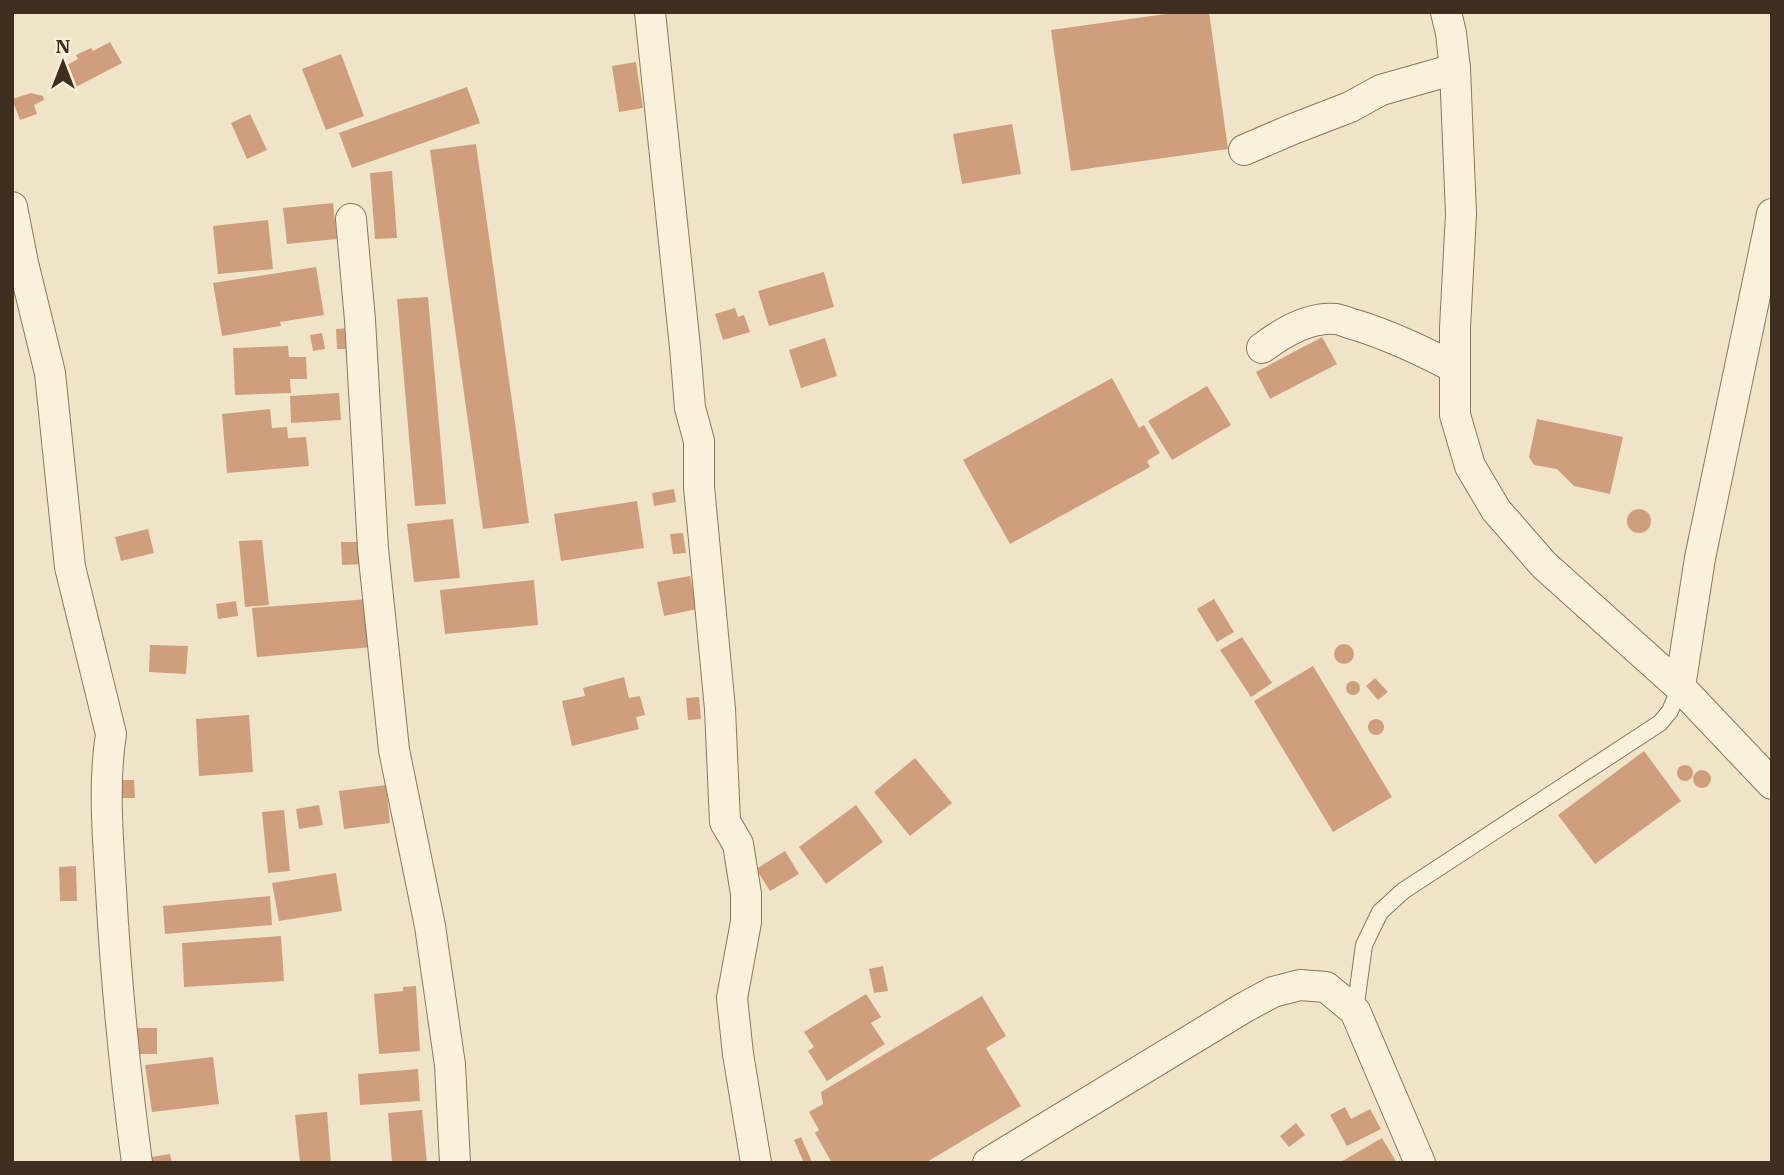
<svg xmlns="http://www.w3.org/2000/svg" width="1784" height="1175" font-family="'IBM Plex Serif',serif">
<rect width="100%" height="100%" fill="#f0e4c8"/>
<!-- building -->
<g fill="#cf9f7d">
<polygon points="1180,12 1209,12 1228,149 1071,171 1051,30"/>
<polygon points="110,42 122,63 74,88 63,67 78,59 76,55 91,48 93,51"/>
<polygon points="341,54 364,116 326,130 302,69"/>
<polygon points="636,62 643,108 619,112 612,66"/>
<polygon points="467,87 480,123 352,168 339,133"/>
<polygon points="31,93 43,96 44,100 34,105 37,114 20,120 12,99"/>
<polygon points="250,114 267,150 247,159 231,123"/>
<polygon points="1012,124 1021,174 962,184 953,134"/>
<polygon points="476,144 529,523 483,529 430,150"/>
<polygon points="392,171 397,238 375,239 370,173"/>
<polygon points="333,203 337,239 287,244 283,208"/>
<polygon points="268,220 273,269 218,274 213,226"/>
<polygon points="316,267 324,315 280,322 281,326 222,336 213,283"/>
<polygon points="824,272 834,307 769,326 758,291"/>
<polygon points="428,297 446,504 415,506 397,299"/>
<polygon points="735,308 738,317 744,315 750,332 723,340 715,314"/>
<polygon points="351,328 352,349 337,349 336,329"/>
<polygon points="322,333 325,349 313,351 310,335"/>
<polygon points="1322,337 1337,364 1270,399 1256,372"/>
<polygon points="825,338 837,376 801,388 789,350"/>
<polygon points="288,346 289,357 306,357 307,379 290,379 291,393 235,395 233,348"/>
<polygon points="1112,378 1139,428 1144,425 1160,453 1147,461 1150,467 1010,544 963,460"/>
<polygon points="1207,386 1231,425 1172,460 1148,421"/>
<polygon points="339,393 341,420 291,423 290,396"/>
<polygon points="270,409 272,428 287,427 288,438 306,437 309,466 227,473 222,414"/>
<polygon points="1537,419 1623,437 1610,494 1574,486 1557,469 1534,465 1529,457"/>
<polygon points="674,489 676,502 654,506 652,493"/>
<polygon points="637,501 644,548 561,561 554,514"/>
<circle cx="1639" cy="521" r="12"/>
<polygon points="453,519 460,578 414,582 407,524"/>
<polygon points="148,529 154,553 121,561 115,537"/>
<polygon points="683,533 686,553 673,554 670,534"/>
<polygon points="262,540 269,605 245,607 239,541"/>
<polygon points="341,542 368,542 369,564 342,565"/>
<polygon points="690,576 697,609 664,616 657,582"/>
<polygon points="534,580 538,625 445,634 440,590"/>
<polygon points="369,599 373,647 257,657 252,608"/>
<polygon points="1214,599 1234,632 1217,642 1197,609"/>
<polygon points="236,601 238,616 218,619 216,604"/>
<polygon points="1242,637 1272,683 1251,697 1220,650"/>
<circle cx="1344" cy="654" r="10"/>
<polygon points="150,645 188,646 186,674 149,672"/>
<polygon points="1313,666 1392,797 1333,832 1254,701"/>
<polygon points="624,677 629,698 640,696 645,715 636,717 639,729 572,746 562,701 585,696 583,688"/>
<polygon points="1375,678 1388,692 1378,700 1366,686"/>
<circle cx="1353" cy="688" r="7"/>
<polygon points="699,697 701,719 688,720 686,698"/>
<polygon points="249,715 253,772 199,776 196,719"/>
<circle cx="1376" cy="727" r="8"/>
<polygon points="1644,751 1681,801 1595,864 1558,815"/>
<polygon points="915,758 952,803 910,836 874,792"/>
<circle cx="1685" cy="773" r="8"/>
<circle cx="1702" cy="779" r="9"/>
<polygon points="114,780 134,780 135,798 115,798"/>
<polygon points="386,785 390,823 344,829 339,791"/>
<polygon points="319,805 323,825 299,829 296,809"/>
<polygon points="856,805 883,842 826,884 799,847"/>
<polygon points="284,810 290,871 268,873 262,812"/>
<polygon points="785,851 799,874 770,891 756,869"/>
<polygon points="76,866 77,901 60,901 59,867"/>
<polygon points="336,873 342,911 279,921 272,883"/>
<polygon points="270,896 272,925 165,934 163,906"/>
<polygon points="281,936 284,981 184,987 182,943"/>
<polygon points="883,966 888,991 874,993 869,969"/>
<polygon points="416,986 420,1051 379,1054 374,994 403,991 403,987"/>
<polygon points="866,994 881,1017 871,1023 885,1044 827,1081 808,1051 814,1047 804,1032"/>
<polygon points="982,996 1006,1036 986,1048 1021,1106 925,1163 832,1163 815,1133 819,1130 809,1112 823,1104 821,1092"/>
<rect x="135" y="1028" width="22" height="26"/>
<polygon points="213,1057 219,1104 152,1112 145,1065"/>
<polygon points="418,1069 420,1101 360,1105 358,1074"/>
<polygon points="1345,1107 1351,1119 1370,1109 1381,1129 1347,1146 1330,1115"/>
<polygon points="422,1110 427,1163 392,1163 388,1113"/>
<polygon points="327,1112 331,1163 300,1163 295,1115"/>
<polygon points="1296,1123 1305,1135 1289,1147 1280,1136"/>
<polygon points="801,1137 812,1162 809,1163 804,1163 794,1140"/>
<polygon points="1382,1138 1397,1163 1339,1163"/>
<polygon points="170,1154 172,1163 147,1163 146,1158"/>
</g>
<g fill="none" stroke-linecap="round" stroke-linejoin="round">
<defs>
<polyline id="lane" points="1355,1011 1364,945 1380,912 1403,891 1660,723 1670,711 1680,687"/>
<g id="street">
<polyline points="650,12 685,347 690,408 699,441 699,487 720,709 725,822 738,844 746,894 746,922 732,998 738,1054 756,1163"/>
<polyline points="1446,12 1451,33 1455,69 1461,214 1455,328 1455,415 1470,466 1496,510 1544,565 1680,687 1772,784"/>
<polyline points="1244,150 1293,129 1350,107 1381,90 1455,69"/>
<path d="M 12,207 L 23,263 L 50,373 L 70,567 L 111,734 C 103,785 108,838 111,890 C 116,981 125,1072 137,1163"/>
<polyline points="351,219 360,320 373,549 394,750 430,926 450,1065 455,1163"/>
<path d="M 1262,348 C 1282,333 1309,316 1336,319 C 1343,320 1350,324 1356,325 C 1391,336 1423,351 1455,368"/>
<polyline points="1680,687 1700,558 1772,214"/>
<polyline points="988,1163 1245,1007 1273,992 1300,985 1326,987 1355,1011 1420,1163"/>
</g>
</defs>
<!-- lane casing -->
<use href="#lane" stroke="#8d765c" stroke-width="18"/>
<!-- street casing -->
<use href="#street" stroke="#8d765c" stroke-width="32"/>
<!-- lane -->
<use href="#lane" stroke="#faf1dc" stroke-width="16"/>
<!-- street -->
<use href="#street" stroke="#faf1dc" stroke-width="30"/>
</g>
<!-- border -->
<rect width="1784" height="1175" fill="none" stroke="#3d2e20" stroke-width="28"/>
<!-- north arrow -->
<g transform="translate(63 63)" stroke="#f7eed8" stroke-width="5" paint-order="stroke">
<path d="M0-5L12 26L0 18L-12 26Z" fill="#3d2e20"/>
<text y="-10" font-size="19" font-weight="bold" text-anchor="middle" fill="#3d2e20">N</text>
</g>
</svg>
